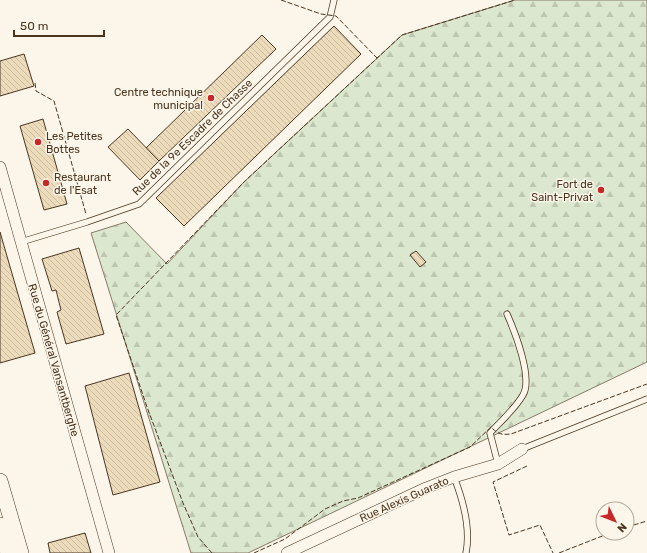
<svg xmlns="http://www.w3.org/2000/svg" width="647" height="553" font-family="Rubik,sans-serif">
<defs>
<pattern id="forest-firs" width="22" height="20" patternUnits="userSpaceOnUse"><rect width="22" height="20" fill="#dce7d0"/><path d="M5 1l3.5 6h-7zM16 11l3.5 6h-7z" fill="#bec7b2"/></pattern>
<pattern id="building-back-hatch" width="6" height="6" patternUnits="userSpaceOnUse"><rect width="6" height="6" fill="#ecdcbc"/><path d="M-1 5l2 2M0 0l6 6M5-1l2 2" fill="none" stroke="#ccbda1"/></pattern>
</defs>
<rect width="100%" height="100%" fill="#fbf6e9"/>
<!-- forest -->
<polygon fill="url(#forest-firs)" stroke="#887966" points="515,0 647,0 647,362 248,553 191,553 91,233 126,222 167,264 244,182 402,35"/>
<!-- building -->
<g fill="url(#building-back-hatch)" stroke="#4a3520">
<polygon points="334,26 361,54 184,226 156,198"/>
<polygon points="262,35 276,49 159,161 146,148"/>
<polygon points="24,54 34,86 0,96 0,61"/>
<polygon points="43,119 67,204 44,210 20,126"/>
<polygon points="128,129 159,161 140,180 108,147"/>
<polygon points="0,232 35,353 0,363"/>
<polygon points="79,248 104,334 66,344 57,312 61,310 56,290 52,291 42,259"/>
<polygon points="416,251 426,262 420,267 410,255"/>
<polygon points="129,373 160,482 113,495 85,386"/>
<polygon points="85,533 91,553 50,553 48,543"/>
</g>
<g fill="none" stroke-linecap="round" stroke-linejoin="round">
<defs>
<g id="lane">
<polyline points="21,242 87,222 139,204 330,17 334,0"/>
<polyline points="522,449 647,399"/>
<path d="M 498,464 L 490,433 C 501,421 515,409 523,395 C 533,378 515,332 507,314"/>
<path d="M 454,477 C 463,500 471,528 466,553"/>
</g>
<g id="street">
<polyline points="0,167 109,553"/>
<polyline points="287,553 426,488 454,477 498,464 522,449"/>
</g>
<g id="secondary">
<polyline points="0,481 21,553"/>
<polyline points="0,525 8,553"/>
</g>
</defs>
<!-- lane casing -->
<use href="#lane" stroke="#4a3520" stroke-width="7"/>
<!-- street casing -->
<use href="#street" stroke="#4a3520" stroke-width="12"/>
<!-- secondary casing -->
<use href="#secondary" stroke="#4a3520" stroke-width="16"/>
<!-- lane -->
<use href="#lane" stroke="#fbf6e9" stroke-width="5.5"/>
<!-- street -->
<use href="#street" stroke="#fbf6e9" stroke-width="11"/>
<!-- secondary -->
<use href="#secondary" stroke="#fbf6e9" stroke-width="15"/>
<!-- fence -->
<g stroke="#4a3520" stroke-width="1" stroke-dasharray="5 2" stroke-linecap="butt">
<polyline points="281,0 321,14 336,16 377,58"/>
<polyline points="35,83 36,91 54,101 86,214"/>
<polyline points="527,466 493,482 509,535 540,525 553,553"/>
<polyline points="627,527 647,521"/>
<polyline points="212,553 198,537 183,503 147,407 116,315 244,182 402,35 515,0"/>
<path d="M 254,553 L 285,539 L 325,509 L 343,501 L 358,498 L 470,447 L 491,427 C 497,434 502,435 511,434 L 647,384"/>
<polyline points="559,553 610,533"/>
</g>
</g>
<!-- markers -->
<g fill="#c62828" stroke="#fbf6e9" stroke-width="1.5">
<circle cx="211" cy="98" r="4"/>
<circle cx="38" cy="142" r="4"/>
<circle cx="46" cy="183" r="4"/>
<circle cx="601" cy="190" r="4"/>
</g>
<g text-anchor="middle" stroke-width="3" stroke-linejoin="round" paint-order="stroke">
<!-- poi labels -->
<g font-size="11" fill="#4a3520" stroke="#fbf6e9" text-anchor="end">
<text x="203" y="96">Centre technique<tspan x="203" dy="13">municipal</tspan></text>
<text x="46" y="140" text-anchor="start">Les Petites<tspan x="46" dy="13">Bottes</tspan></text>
<text x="54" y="181" text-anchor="start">Restaurant<tspan x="54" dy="13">de l'Esat</tspan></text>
<text x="593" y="188">Fort de<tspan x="593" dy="13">Saint-Privat</tspan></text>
</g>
<!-- street labels -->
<g font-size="11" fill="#4a3520" stroke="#fbf6e9">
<text transform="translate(192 137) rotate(-44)" y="4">Rue de la 9e Escadre de Chasse</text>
<text transform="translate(54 360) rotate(74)" y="4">Rue du Général Vansantberghe</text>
<text transform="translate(404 499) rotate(-24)" y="4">Rue Alexis Guarato</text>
</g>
</g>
<!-- north arrow -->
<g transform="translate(615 521) rotate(133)"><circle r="19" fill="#fbf6e9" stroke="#b4a999"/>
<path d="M0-3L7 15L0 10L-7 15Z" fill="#c62828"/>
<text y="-6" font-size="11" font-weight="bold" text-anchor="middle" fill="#4a3520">N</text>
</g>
<!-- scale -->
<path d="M14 30v6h90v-6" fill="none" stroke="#4a3520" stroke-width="2"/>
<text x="20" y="30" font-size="12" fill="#4a3520" stroke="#fbf6e9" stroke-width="3" paint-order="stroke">50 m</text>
</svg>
